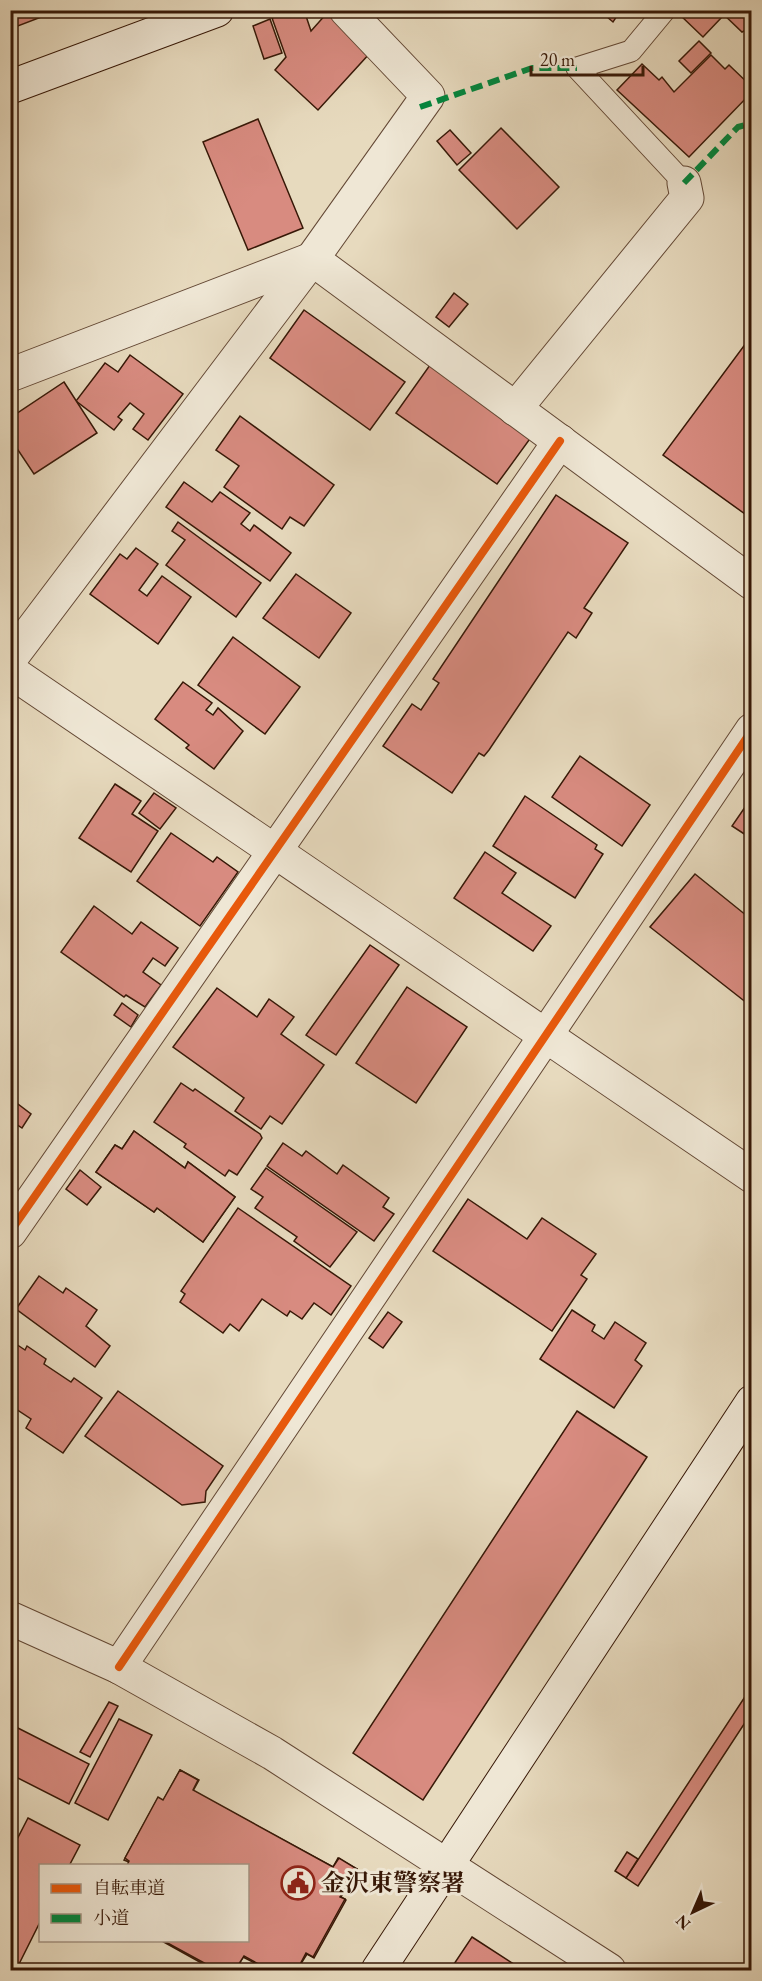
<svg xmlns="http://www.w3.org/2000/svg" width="762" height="1981" font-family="'EB Garamond','Noto Serif JP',serif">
<rect width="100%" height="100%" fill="#e7dabe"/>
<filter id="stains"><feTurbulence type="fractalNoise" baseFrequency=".00333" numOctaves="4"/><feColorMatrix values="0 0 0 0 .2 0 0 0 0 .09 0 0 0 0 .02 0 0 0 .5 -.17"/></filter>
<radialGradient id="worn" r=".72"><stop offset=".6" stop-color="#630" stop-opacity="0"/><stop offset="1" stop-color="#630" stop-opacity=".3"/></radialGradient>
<!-- building -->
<g fill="#d88b80" stroke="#371807" stroke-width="1.5">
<polygon points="10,10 57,10 57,11 10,29"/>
<polygon points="295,10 304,10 311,31 327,13 370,53 318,110 275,70 286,57 272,18"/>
<polygon points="599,10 621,10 613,22"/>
<polygon points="683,10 711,10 721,18 703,37 679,14"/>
<polygon points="719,10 752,10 752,27 742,32"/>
<polygon points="270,19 282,53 264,59 253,26"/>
<polygon points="699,41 711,53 691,73 679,61"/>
<polygon points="711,55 725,69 729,65 752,87 752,92 689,157 617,90 642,64 659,80 662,77 674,92"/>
<polygon points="258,119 303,228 248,250 203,142"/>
<polygon points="501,128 559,187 517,229 459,170"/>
<polygon points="450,130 471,153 457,165 437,141"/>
<polygon points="454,293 468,304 449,327 436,317"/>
<polygon points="304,310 405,382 370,430 270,358"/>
<polygon points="752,335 752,505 745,514 663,455"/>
<polygon points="130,355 183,394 148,440 133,429 144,414 130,403 118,417 122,420 114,430 76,401 105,363 118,372"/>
<polygon points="430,365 532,436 497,484 396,413"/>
<polygon points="64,382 97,433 34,474 10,438 10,418"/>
<polygon points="240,416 334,485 304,526 290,517 282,529 224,487 239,466 216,450"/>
<polygon points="184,482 212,502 220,492 250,513 241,524 250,531 254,525 291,553 270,581 166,507"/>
<polygon points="556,495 628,543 584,608 592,613 576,638 568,632 489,750 484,756 479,753 452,793 383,746 412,704 421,710 439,683 433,679"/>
<polygon points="178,522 261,583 236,617 166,565 185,540 172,531"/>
<polygon points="136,548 158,564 139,590 147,596 162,576 191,597 158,644 90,594 120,554 127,559"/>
<polygon points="296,574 351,613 319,658 263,618"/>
<polygon points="233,637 300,687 265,734 198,685"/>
<polygon points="183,682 212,703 206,710 213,715 218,708 243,731 214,769 186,748 189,745 155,719"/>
<polygon points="580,756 650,805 622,846 552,797"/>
<polygon points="115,784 141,801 132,814 158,831 131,872 79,838"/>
<polygon points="154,793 176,808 160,829 139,813"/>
<polygon points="525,796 597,845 595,849 603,854 575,898 493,846"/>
<polygon points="752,797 752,839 732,826"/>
<polygon points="171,833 213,862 217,857 238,872 200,926 137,881"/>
<polygon points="485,852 516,873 502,893 551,926 533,951 454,898"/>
<polygon points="695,874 752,920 752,1007 650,927"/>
<polygon points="94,906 132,934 141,922 178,948 165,966 153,958 143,972 161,985 145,1007 126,995 124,997 61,952"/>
<polygon points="370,945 399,965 336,1055 306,1035"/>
<polygon points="407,987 467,1027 416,1103 356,1063"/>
<polygon points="217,988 257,1017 269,999 294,1017 281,1034 324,1065 282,1124 270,1116 261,1129 235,1111 244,1098 173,1047"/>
<polygon points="122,1003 138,1015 131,1027 114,1015"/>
<polygon points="181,1083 193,1091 195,1089 260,1134 262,1138 237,1175 229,1170 225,1176 184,1147 186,1144 154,1122"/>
<polygon points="14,1101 31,1114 22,1128 10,1120 10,1106"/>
<polygon points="134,1131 185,1168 188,1162 235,1197 203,1242 157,1208 154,1212 96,1172 115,1145 122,1149"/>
<polygon points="134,1131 185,1168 188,1162 235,1197 203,1242 157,1208 154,1212 96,1172 115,1145 122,1149"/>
<polygon points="283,1143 302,1156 306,1151 337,1174 343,1165 389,1198 383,1207 394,1214 374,1241 267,1166"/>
<polygon points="266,1168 357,1232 330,1267 294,1241 297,1237 255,1208 263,1197 251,1189"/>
<polygon points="80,1170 101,1187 87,1205 66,1189"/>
<polygon points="468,1199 527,1239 542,1218 596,1254 581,1275 587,1279 552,1331 433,1251"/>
<polygon points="238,1208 351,1286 331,1315 314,1303 302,1319 290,1311 287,1316 262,1299 239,1331 230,1324 223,1333 180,1302 185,1294 181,1291"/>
<polygon points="39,1276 63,1293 66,1288 97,1310 86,1326 110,1346 95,1367 16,1309"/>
<polygon points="572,1310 595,1325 592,1331 604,1339 615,1322 646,1343 635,1360 642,1366 614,1408 540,1359"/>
<polygon points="388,1312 402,1322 383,1348 369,1338"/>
<polygon points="10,1340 25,1350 27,1346 46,1359 44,1364 71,1382 74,1378 102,1398 63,1453 26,1428 31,1419 10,1405"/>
<polygon points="118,1391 223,1466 206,1491 205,1502 182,1505 85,1436"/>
<polygon points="577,1411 647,1457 423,1800 353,1753"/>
<polygon points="752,1686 752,1712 638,1886 626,1878"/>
<polygon points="109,1702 118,1706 90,1757 80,1752"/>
<polygon points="119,1719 152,1735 108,1820 75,1803"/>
<polygon points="10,1724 89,1764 69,1804 10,1774"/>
<polygon points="180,1770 199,1780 193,1791 333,1867 338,1858 357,1869 341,1897 346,1900 314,1958 307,1954 297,1970 268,1970 243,1957 236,1970 214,1970 160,1940 248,1940 248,1866 127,1866 129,1862 124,1860 158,1798 163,1801"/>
<polygon points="180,1770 198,1780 193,1790 333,1867 339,1858 357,1869 340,1897 345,1899 313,1957 306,1953 297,1970 269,1970 244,1956 235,1970 217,1970 162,1940 248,1940 248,1866 127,1866 129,1861 125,1858 158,1797 163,1800"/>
<polygon points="28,1818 80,1845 69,1866 40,1866 40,1922 16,1970 10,1970 10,1853"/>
<polygon points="627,1852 638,1859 626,1878 615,1871"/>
<polygon points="472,1937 523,1970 450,1970"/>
</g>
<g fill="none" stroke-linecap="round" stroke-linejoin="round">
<defs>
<polyline id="lane" points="665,10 631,51 577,68 684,183"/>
<g id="street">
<polyline points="312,259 752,583"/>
<polyline points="10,375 312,259"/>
<polyline points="515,409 687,198 684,183"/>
<polyline points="10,659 312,259 428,96 346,10"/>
<polyline points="10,671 752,1176"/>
<polyline points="10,1232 560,441"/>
<polyline points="10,1618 119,1667 272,1753 609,1970"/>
<polyline points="119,1667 752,730"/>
</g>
<g id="secondary">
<polyline points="10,87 217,10"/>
<polyline points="378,1970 752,1402"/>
</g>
</defs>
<!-- lane casing -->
<use href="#lane" stroke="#634835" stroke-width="23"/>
<!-- street casing -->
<use href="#street" stroke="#634835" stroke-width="35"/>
<!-- secondary casing -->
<use href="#secondary" stroke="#371807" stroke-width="35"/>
<!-- lane -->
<use href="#lane" stroke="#efe7d5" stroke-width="21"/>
<!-- street -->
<use href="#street" stroke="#efe7d5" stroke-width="33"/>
<!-- secondary -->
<use href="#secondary" stroke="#efe7d5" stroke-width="33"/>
<!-- quiet -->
<g stroke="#00873e" stroke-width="6" stroke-dasharray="12 6" stroke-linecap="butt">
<polyline points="420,107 532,68 577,68"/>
<polyline points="684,183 738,127 752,123"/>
</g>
<defs>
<g id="cycleway">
<polyline points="10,1232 560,441"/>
<polyline points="119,1667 752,730"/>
</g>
</defs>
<!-- cycleway casing -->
<use href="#cycleway" stroke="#efe7d5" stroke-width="11"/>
<!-- cycleway -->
<use href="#cycleway" stroke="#e8590c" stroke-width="8"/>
</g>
<!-- icons -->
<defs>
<symbol id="civic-ring" viewBox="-11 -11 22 22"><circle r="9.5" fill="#efe7d5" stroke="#8f2418" stroke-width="1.5"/><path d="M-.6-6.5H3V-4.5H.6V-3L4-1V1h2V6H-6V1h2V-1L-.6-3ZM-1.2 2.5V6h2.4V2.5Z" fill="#8f2418"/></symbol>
</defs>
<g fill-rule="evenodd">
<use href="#civic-ring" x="279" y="1864" width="38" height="38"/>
</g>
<g text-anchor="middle" stroke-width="6" stroke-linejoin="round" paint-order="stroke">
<!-- poi labels -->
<g font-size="24" font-weight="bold" fill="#371807" stroke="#efe7d5" text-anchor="start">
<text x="321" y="1891">金沢東警察署</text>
</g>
</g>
<!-- margin -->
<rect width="762" height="1981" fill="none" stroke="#e7dabe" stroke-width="36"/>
<rect x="12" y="12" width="738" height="1957" fill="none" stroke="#371807" stroke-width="3"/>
<rect x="18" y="18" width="726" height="1945" fill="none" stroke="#371807" stroke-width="1.5"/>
<!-- legend -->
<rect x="39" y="1864" width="210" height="78" fill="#efe7d5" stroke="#a59483" stroke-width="1.5"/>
<rect x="51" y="1884" width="30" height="9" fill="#e8590c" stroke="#a59483" stroke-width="1.5"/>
<text x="93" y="1894" font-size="18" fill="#371807">自転車道</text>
<rect x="51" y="1914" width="30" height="9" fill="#00873e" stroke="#a59483" stroke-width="1.5"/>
<text x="93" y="1924" font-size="18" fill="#371807">小道</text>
<!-- north arrow -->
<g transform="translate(693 1912) rotate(224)" stroke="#efe7d5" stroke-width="4.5" paint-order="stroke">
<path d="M0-4.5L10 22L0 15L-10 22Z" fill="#371807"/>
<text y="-9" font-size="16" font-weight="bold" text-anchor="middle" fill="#371807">N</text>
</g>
<!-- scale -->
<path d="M531 66v9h112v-9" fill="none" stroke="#371807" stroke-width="3"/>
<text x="540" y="66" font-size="18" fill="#371807" stroke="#efe7d5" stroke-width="4.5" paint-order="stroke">20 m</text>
<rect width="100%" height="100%" filter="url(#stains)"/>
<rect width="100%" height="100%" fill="url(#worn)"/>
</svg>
